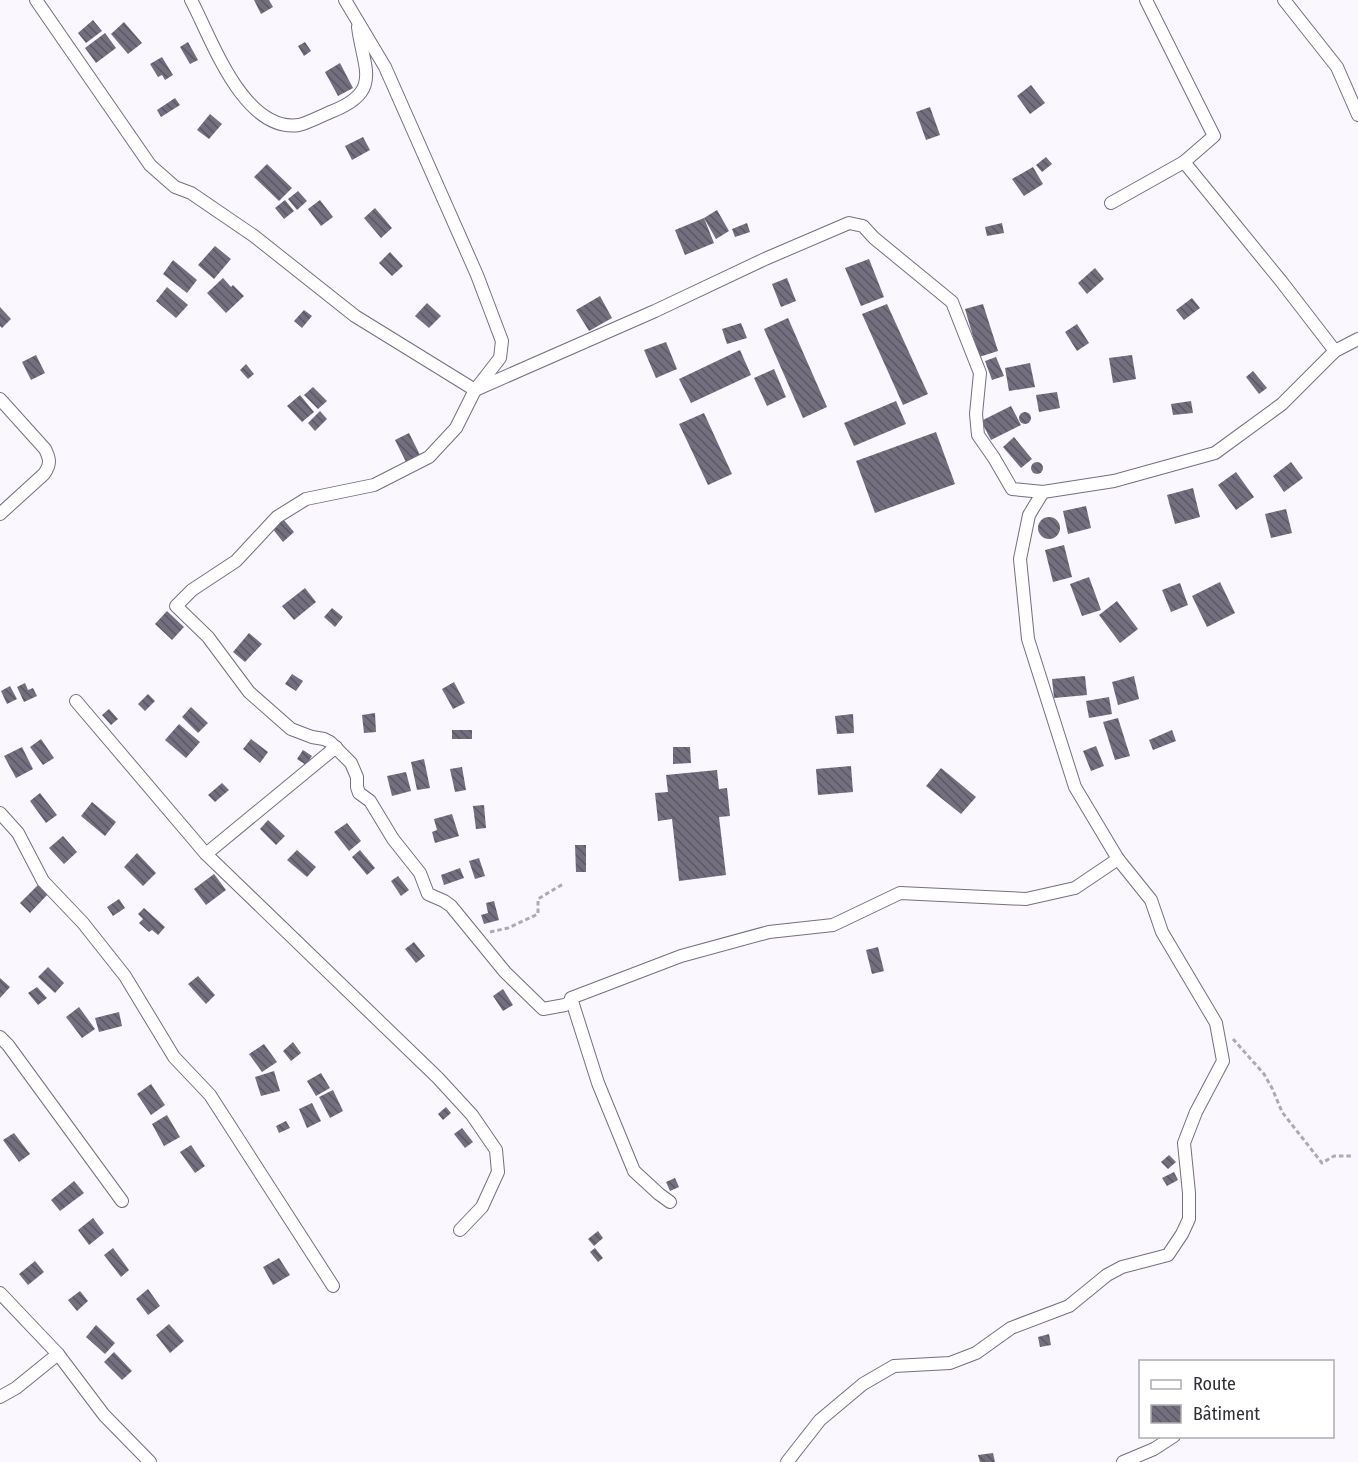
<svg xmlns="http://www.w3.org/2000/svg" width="1358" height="1462" font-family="'Fira Sans Condensed',sans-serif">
<defs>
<pattern id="building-back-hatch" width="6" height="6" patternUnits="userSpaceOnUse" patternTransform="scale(1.5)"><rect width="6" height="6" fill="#746f7f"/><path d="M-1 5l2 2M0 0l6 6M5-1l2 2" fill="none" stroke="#5b5763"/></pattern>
</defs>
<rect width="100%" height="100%" fill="#faf7ff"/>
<!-- building -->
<g fill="url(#building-back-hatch)">
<polygon points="254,0 269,0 273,7 261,14"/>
<polygon points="93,20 102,31 86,43 78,33"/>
<polygon points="124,22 142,43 128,54 111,34"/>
<polygon points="105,33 116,48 96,63 85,48"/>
<polygon points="188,42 198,60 190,64 180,47"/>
<polygon points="305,42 311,51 304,56 298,46"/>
<polygon points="162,57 173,75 165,80 162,75 158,77 150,64"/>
<polygon points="340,63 353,88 338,96 325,72"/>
<polygon points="1031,85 1045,103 1030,114 1017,96"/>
<polygon points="175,98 180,105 161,117 157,110"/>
<polygon points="930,107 940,135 926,140 916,112"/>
<polygon points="210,114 222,124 209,139 197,130"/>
<polygon points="363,137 370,150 352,160 345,146"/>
<polygon points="1046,157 1052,164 1042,172 1036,165"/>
<polygon points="267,164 292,188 279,201 254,177"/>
<polygon points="1033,167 1043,184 1024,196 1012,179"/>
<polygon points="298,191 307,201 297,210 288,199"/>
<polygon points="285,200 294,211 284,219 275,208"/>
<polygon points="320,200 333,217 321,226 308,209"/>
<polygon points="375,208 392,228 381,238 364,218"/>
<polygon points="717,210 729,231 716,239 704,218"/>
<polygon points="704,218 714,243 685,255 675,230"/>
<polygon points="747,223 750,232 735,237 732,229"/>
<polygon points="1002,223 1004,233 987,236 985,227"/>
<polygon points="215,246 231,259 214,279 198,265"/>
<polygon points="390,252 403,266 392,276 379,263"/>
<polygon points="869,259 884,297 861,306 845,268"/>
<polygon points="173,260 197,280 187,293 163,274"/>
<polygon points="1095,268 1104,279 1087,294 1078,283"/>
<polygon points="223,278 231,287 233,285 244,296 226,313 207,293"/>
<polygon points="787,278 796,301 781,307 772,284"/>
<polygon points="167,287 188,305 176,318 156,301"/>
<polygon points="600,296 612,318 589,331 576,310"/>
<polygon points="1192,298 1200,308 1184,320 1176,310"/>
<polygon points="427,303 441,316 429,328 415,316"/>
<polygon points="887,304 928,394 903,405 862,314"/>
<polygon points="983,304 998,351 979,357 965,309"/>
<polygon points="0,307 11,319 2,328 0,326"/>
<polygon points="304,310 312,316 302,328 294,321"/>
<polygon points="788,318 827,407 803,418 764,329"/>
<polygon points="741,323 747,338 727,344 722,329"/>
<polygon points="1077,324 1089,343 1077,351 1065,332"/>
<polygon points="666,342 677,369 656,378 644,350"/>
<polygon points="740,350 751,375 691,403 679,379"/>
<polygon points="36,355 45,373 31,380 22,362"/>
<polygon points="1132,355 1136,379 1113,383 1109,358"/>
<polygon points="996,357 1004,376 992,380 985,361"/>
<polygon points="1030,363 1035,387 1009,391 1005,368"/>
<polygon points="246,364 254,374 248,379 240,370"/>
<polygon points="774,369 786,397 767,406 754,378"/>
<polygon points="1253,371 1267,388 1259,394 1246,377"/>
<polygon points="313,387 327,401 318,409 304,395"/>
<polygon points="1057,392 1060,408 1039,412 1036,395"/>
<polygon points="300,395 314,412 302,422 287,406"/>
<polygon points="896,401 906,424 854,446 844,423"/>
<polygon points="1191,401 1193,413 1173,415 1171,404"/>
<polygon points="1011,406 1021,425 991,440 981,421"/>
<polygon points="320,411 327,419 315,431 308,423"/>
<circle cx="1025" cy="418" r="6"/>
<polygon points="704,413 732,474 708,485 679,424"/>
<polygon points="936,432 955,484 875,513 856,461"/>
<polygon points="409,433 420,455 406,462 395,440"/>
<polygon points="1014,437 1032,459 1021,468 1003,447"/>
<polygon points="1291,462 1303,478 1284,492 1273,476"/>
<circle cx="1037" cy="468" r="6"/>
<polygon points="1236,472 1254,497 1236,510 1218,485"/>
<polygon points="1193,488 1200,517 1175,524 1167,495"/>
<polygon points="1086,506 1091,528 1068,534 1063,511"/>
<polygon points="1286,509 1292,533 1271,538 1265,514"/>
<circle cx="1049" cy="528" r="11"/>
<polygon points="283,519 294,532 283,542 272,528"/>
<polygon points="1064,545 1072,577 1053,582 1045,550"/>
<polygon points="1089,577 1101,610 1082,616 1070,584"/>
<polygon points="1220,582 1235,613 1207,627 1192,596"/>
<polygon points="1180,583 1188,605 1171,612 1162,590"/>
<polygon points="305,588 316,602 294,620 282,606"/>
<polygon points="1117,601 1138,629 1120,643 1099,615"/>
<polygon points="332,608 343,617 335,627 324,617"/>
<polygon points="167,611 184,627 172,640 155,624"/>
<polygon points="249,633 262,644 245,662 233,652"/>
<polygon points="292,674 303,681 296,691 285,684"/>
<polygon points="1085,676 1087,695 1054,698 1052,679"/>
<polygon points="1134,676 1139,699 1118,705 1112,682"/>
<polygon points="454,682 465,703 453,709 442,689"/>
<polygon points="25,683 28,690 33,688 37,696 24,702 17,687"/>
<polygon points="10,686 17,699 7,704 1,691"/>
<polygon points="148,694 155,701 145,711 138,704"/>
<polygon points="1109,697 1112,714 1089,718 1086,701"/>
<polygon points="191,707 208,723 198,733 182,717"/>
<polygon points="109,709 118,719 111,725 102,715"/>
<polygon points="375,713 376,732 364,733 362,715"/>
<polygon points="853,714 854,733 837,734 835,716"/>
<polygon points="1118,718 1130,756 1115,760 1103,722"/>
<polygon points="179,724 200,742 186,758 165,740"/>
<rect x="452" y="730" width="20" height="9"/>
<polygon points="1172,730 1176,741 1153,750 1149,740"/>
<polygon points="41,739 54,758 43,765 30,747"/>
<polygon points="251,739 268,752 260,763 243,749"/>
<polygon points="1096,746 1104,766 1091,771 1083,751"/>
<polygon points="22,747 33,769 16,778 4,756"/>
<polygon points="673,747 690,747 691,763 673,764"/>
<polygon points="303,750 312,756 306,765 297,759"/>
<polygon points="424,759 430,788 417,790 411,762"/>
<polygon points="851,766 853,792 818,795 816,769"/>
<polygon points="462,767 466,790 455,792 450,769"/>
<polygon points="941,768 976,797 961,814 926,786"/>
<polygon points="717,770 719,789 727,788 730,816 719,817 726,875 679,881 672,819 658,821 655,793 668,792 666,775"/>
<polygon points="406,772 411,791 392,796 387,776"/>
<polygon points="222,783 229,790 215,802 208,795"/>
<polygon points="40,793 57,815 46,823 30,801"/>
<polygon points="92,802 116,822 105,836 81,816"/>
<polygon points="484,805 486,828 476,829 473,806"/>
<polygon points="452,814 459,836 435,843 432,832 437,830 434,819"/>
<polygon points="268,820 285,836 276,845 260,829"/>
<polygon points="347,823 361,841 349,851 334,832"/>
<polygon points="63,836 77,852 64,864 49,848"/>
<polygon points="575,845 586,845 586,872 576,872"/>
<polygon points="297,850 316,867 307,877 287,860"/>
<polygon points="360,850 375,868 367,875 352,857"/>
<polygon points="137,853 156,873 143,886 124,867"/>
<polygon points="479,858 485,876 475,879 469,861"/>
<polygon points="460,868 464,878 444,885 441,875"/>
<polygon points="214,874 226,890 206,905 194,889"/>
<polygon points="398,876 409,890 401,896 391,881"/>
<polygon points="39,884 48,894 30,913 20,903"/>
<polygon points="119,899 125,908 113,916 107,907"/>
<polygon points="494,901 499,920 484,924 481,915 488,913 486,903"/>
<polygon points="144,908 165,927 158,935 152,930 149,932 139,923 143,919 138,914"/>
<polygon points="414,942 425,956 416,963 405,949"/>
<polygon points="878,947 884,971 872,974 866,950"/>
<polygon points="48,967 64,983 55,993 38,977"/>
<polygon points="198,976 215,995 206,1004 188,984"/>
<polygon points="0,978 10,987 0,998"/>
<polygon points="37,987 47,998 38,1005 28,993"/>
<polygon points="503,989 513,1005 503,1011 493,996"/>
<polygon points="79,1007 95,1029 82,1038 66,1017"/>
<polygon points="119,1012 122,1026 99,1032 95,1018"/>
<polygon points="293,1042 301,1053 291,1061 283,1051"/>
<polygon points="264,1044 277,1062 262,1072 249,1054"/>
<polygon points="274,1071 280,1091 261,1096 255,1077"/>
<polygon points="321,1073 330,1088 316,1096 307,1081"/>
<polygon points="151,1084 165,1105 151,1115 137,1094"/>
<polygon points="333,1090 343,1111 330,1118 319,1097"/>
<polygon points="312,1103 321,1121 307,1128 299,1109"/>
<polygon points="446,1107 451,1113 443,1120 438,1114"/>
<polygon points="167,1115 180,1137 164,1146 152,1124"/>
<polygon points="286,1121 290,1128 279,1133 276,1126"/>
<polygon points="462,1128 473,1142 465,1148 454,1134"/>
<polygon points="14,1133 30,1154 19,1162 3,1140"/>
<polygon points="191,1145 205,1166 195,1173 180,1152"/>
<polygon points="1169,1155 1176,1162 1168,1169 1161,1162"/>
<polygon points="1174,1172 1178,1180 1167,1186 1162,1178"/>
<polygon points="675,1178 679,1187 670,1191 666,1182"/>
<polygon points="74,1181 84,1193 60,1211 51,1200"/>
<polygon points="93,1218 104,1233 89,1245 78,1230"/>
<polygon points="598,1231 603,1238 594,1246 588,1239"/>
<polygon points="113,1248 129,1270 121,1277 104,1255"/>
<polygon points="595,1248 603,1258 598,1262 590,1252"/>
<polygon points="279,1258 290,1275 273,1285 263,1267"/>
<polygon points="35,1261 44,1272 28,1285 19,1274"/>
<polygon points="148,1289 160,1306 148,1315 136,1299"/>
<polygon points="80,1291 88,1301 77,1311 68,1300"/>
<polygon points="169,1324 184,1341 170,1353 156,1335"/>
<polygon points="96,1325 115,1343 105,1354 86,1337"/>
<polygon points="1049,1334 1051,1345 1040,1347 1038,1337"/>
<polygon points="114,1352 132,1371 122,1380 104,1362"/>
<polygon points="993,1453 995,1462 980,1462 978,1455"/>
</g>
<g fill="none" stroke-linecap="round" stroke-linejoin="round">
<defs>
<g id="minor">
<polyline points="36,0 150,165 175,187 191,193 254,236 355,316 475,390 655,311 765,259 849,223 863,226 874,238 952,302 980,373 976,414 978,435 994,458 1012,489 1043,492 1029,515 1020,559 1028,639 1075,787 1118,859 1151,900 1162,932 1216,1023 1223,1061 1196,1112 1184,1143 1189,1193 1189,1219 1182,1234 1168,1255 1122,1267 1107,1275 1069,1306 1011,1328 976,1353 950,1363 894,1366 863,1384 820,1420 787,1462"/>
<path d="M 191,0 C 211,37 243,133 299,125 C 308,123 323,115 333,111 C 383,91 363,68 358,27"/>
<polyline points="345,0 385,67 477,275 502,341 500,358 475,390 456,428 429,457 374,485 306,499 277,517 236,561 192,590 176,606 208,637 249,692 291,729 312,737 324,739 330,742 351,763 357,777 357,787 359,793 370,801 393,839 420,873 428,894 444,901 451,906 505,972 543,1009 565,1005 572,1001"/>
<polyline points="1284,0 1337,67 1358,115"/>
<polyline points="1184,162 1281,281 1335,351"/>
<polyline points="1111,203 1184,162 1214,136 1146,0"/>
<path d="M 0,399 L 45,449 C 50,459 51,464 44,474 L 0,514"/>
<polyline points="1043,492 1114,481 1215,453 1282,404 1335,351 1358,339"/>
<polyline points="76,701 206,854 438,1078 472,1115 496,1150 498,1172 482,1207 460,1230"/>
<polyline points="0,813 18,833 43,881 83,923 125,976 174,1057 210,1095 333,1286"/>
<polyline points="206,854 336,747"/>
<polyline points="0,1037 8,1045 122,1201"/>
<polyline points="670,1202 659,1194 634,1171 598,1083 571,998 681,956 769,932 833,925 900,893 1026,899 1075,888 1118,859"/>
<polyline points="0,1293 58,1354 104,1415 150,1462"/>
<polyline points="0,1397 16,1388 58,1354"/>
<polyline points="1123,1462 1154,1449 1174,1436"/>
</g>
</defs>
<!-- minor casing -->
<use href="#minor" stroke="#756f7f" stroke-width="14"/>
<!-- path -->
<g stroke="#adaab2" stroke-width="3" stroke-dasharray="4.5 3" stroke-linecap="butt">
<polyline points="490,932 508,928 538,914 538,899 563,884"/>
<polyline points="1233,1039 1264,1074 1272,1088 1282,1112 1322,1163 1334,1156 1352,1156"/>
</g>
<!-- minor -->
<use href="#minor" stroke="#fff" stroke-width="12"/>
</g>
<!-- legend -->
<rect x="1139" y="1360" width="195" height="78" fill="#ffffff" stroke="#adacaf" stroke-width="1.5"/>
<rect x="1151" y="1380" width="30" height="9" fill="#ffffff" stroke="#adacaf" stroke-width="1.5"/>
<text x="1193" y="1390" font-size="18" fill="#323037">Route</text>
<rect x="1151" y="1405" width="30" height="18" fill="url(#building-back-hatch)" stroke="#adacaf" stroke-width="1.5"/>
<text x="1193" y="1420" font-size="18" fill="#323037">Bâtiment</text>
</svg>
